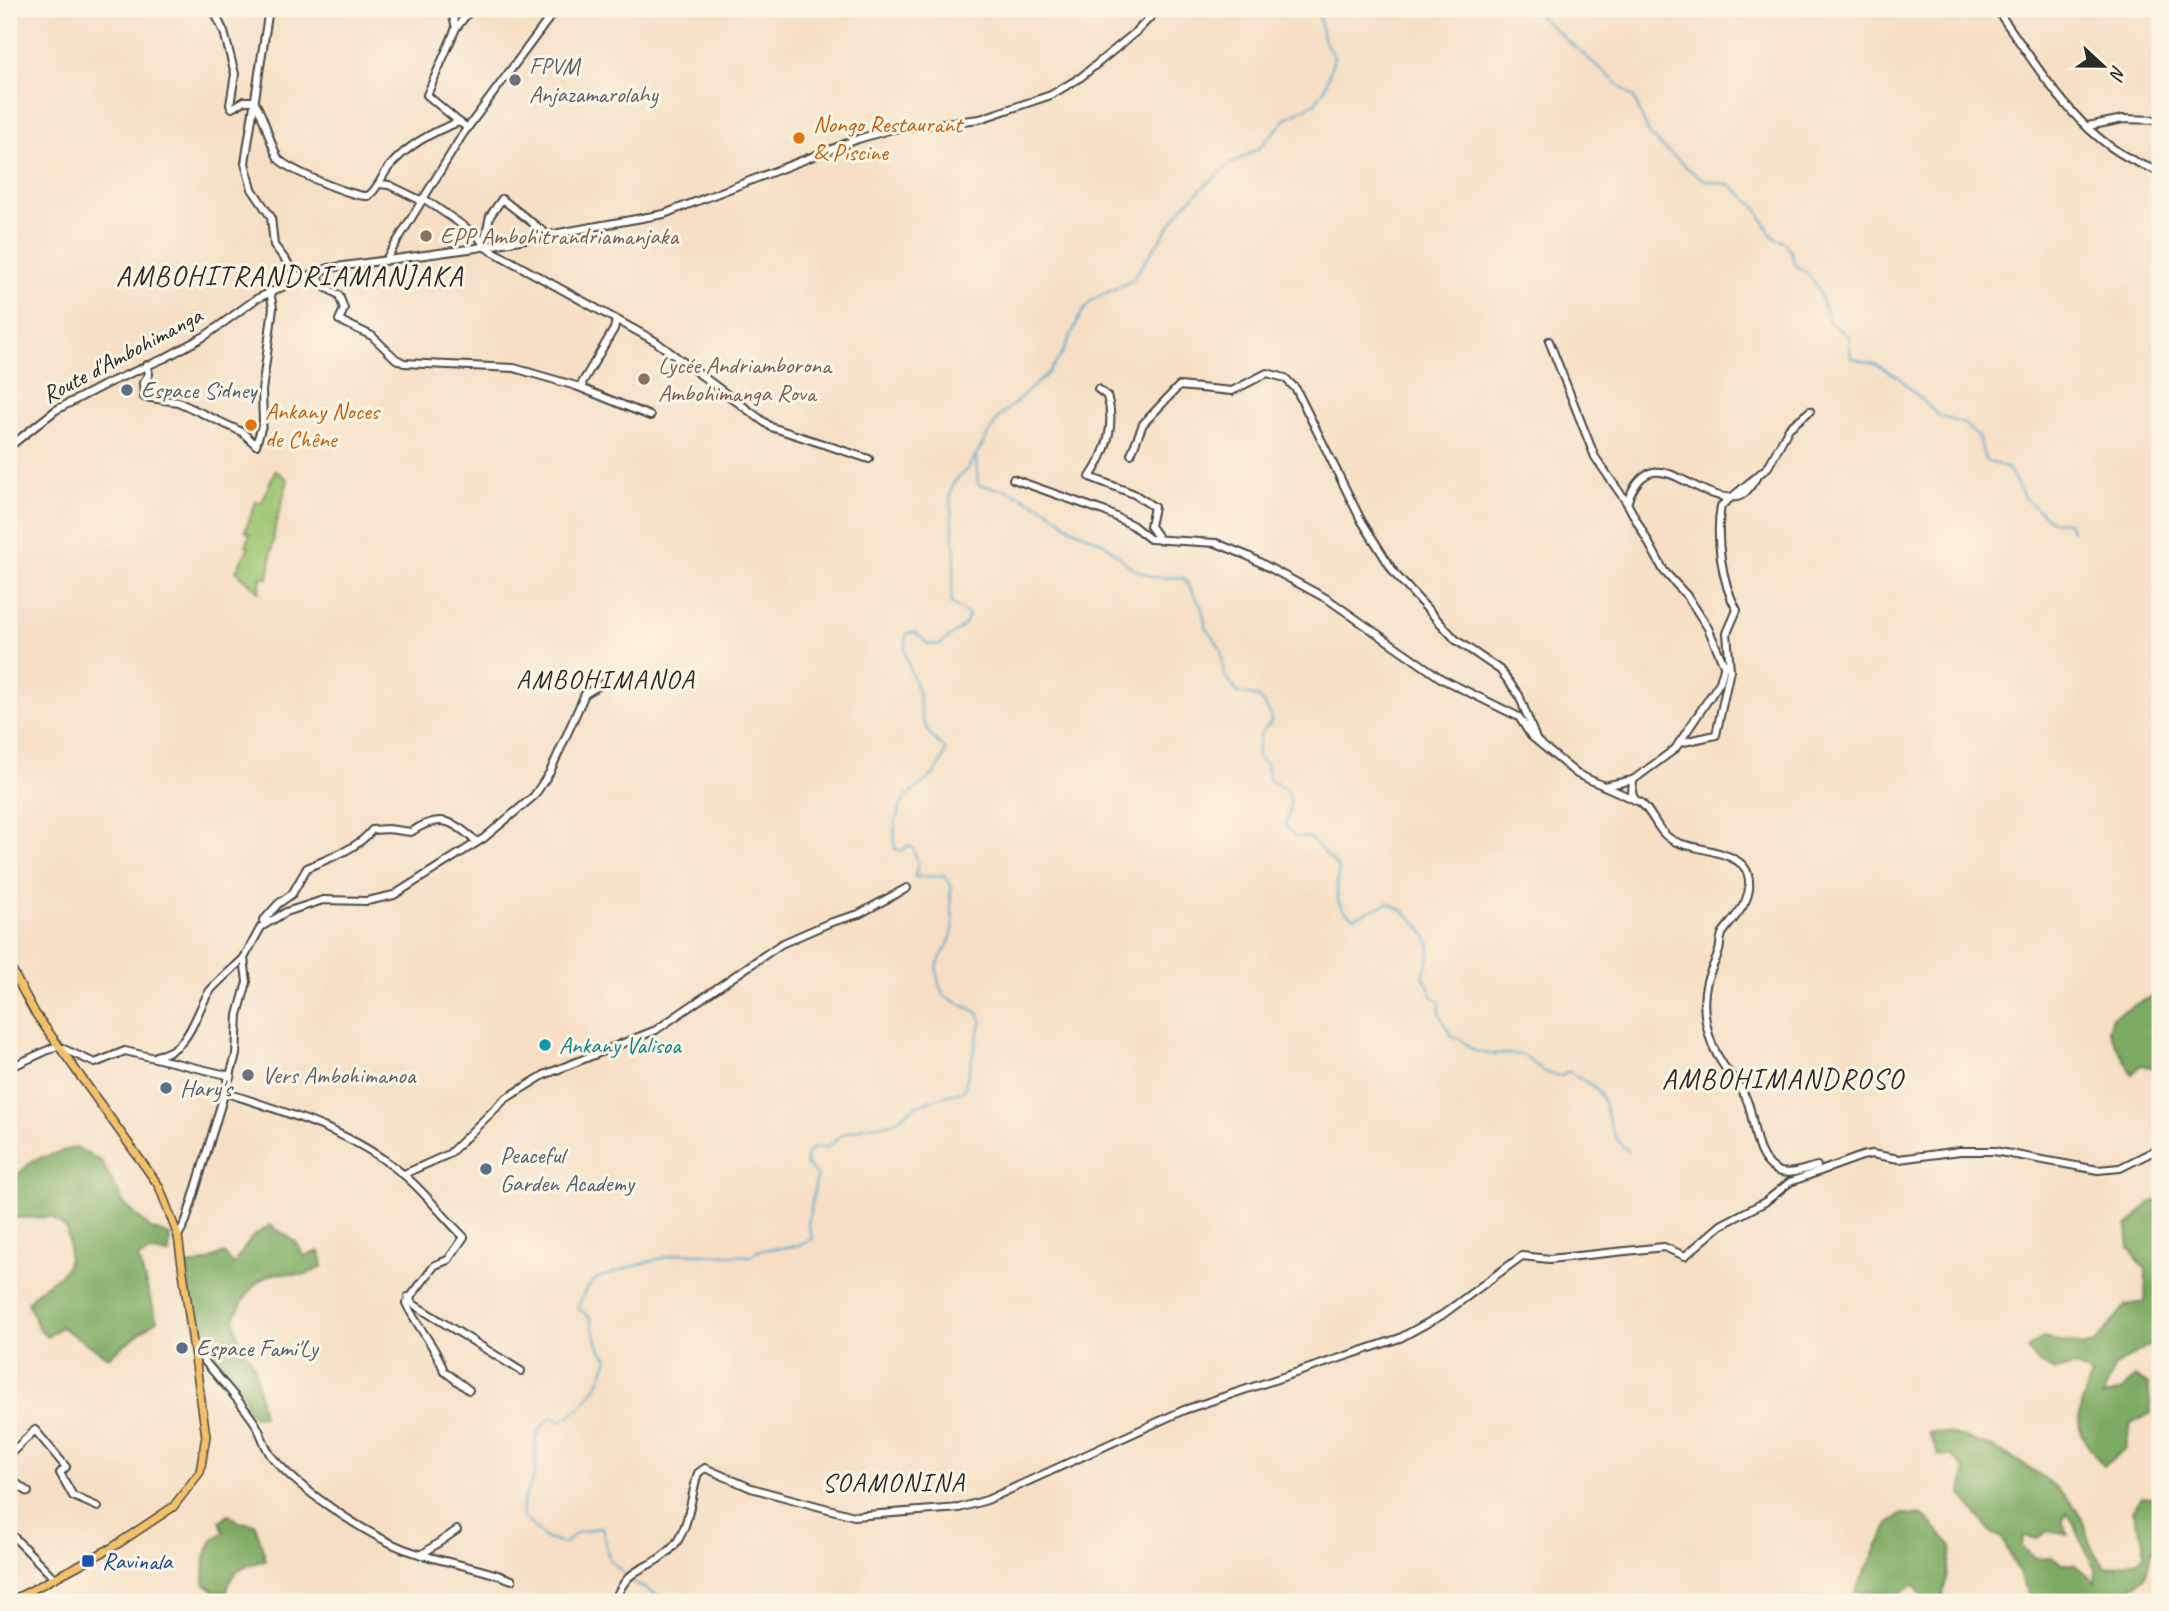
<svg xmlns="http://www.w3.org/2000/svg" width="2169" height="1611" font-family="Caveat,sans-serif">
<rect width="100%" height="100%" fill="#fcf5e5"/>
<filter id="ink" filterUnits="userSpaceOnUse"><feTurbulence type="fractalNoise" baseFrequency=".0143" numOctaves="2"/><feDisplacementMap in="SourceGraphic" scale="14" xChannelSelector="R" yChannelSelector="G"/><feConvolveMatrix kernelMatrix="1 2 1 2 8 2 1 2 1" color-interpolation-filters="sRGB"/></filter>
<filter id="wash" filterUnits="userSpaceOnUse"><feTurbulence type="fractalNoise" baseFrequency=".00686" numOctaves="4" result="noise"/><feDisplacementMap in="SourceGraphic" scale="28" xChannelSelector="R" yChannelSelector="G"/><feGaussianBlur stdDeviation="1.57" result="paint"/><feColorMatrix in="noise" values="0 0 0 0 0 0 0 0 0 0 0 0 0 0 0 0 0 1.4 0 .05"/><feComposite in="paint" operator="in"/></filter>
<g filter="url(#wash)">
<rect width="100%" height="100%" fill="#f6dfc4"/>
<!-- green -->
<polygon fill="#9cc46f" stroke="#64784d" stroke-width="2" points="275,470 288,480 275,527 268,578 261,577 259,592 236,571 249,547 246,545 250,534 245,531 256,502 262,502"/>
<!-- forest -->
<g fill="#7daa62" stroke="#546a46" stroke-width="2" fill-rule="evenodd">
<polygon points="2160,992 2160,1069 2141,1065 2132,1074 2108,1030 2112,1017"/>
<path d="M 76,1147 L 101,1161 L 125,1205 L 151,1229 L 170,1236 L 169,1254 L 150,1252 L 138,1258 L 157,1320 L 108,1357 L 61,1327 L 47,1337 C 36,1327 33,1316 28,1302 C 54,1269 76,1284 67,1230 L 52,1217 L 9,1218 L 9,1176 L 17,1175 L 34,1160 Z"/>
<path d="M 2160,1200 L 2160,1338 L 2114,1367 L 2103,1397 L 2122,1390 L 2135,1377 L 2148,1384 L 2151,1413 L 2131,1424 L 2125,1449 L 2103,1466 C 2072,1424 2074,1423 2092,1375 L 2075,1366 L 2055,1371 L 2037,1362 L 2027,1349 L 2043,1338 L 2083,1346 L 2095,1344 L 2126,1305 L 2145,1302 L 2146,1270 L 2129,1248 L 2127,1227 L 2149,1203 Z"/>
<path d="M 270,1225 L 296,1242 L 304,1256 L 320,1251 L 323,1266 C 296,1284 291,1268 270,1275 C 252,1281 243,1303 234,1317 L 239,1342 L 254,1365 L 263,1416 L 255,1417 L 246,1408 L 244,1394 C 226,1383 218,1370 212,1351 C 209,1340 198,1333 194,1322 C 189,1305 189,1284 187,1266 L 205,1262 L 224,1253 L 233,1265 L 252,1237 Z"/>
<path d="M 1928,1432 C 1976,1432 2054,1473 2080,1515 C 2085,1524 2087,1537 2091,1546 C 2094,1554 2101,1561 2106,1568 L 2136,1561 L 2144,1554 L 2144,1541 L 2132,1511 L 2142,1497 L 2160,1499 L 2160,1546 L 2153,1548 L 2145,1577 L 2131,1588 L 2110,1591 L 2114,1602 L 2022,1602 L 2029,1594 L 2002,1538 L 1992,1533 L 1961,1495 L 1965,1471 L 1951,1455 L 1939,1456 ZM 2067,1512 C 2080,1530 2083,1551 2096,1570 L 2095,1582 L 2074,1564 L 2062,1564 L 2051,1557 L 2035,1558 L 2022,1547 L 2023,1536 L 2038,1539 L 2047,1531 L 2069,1535 L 2062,1522 Z"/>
<polygon points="1903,1514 1923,1515 1952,1546 1942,1602 1925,1602 1914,1584 1900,1594 1855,1592 1890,1522"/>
<path d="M 229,1515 L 239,1522 L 255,1524 L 266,1560 C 244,1566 231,1568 227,1592 L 216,1592 L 204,1583 L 205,1556 L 214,1538 L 224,1533 L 220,1521 Z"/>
</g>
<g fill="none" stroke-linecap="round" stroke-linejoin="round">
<!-- stream -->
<g stroke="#52a9cf" stroke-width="2">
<path d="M 1531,9 L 1634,98 L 1650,136 L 1695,174 L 1705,180 L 1731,185 L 1756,207 L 1772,236 L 1785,243 L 1792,253 L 1793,263 L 1808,274 L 1818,288 L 1829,322 L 1849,336 L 1851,358 L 1875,364 L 1897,376 L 1939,416 L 1964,424 L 1978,437 C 1990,471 1977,455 2009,469 L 2025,499 L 2052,521 L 2068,522 L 2072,531"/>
<path d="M 976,457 L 978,485 L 1008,490 L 1047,509 L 1071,528 L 1104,543 L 1133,569 L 1154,577 L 1184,578 L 1202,608 L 1206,627 L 1221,649 L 1224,674 L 1238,693 L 1258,697 L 1270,713 L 1271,723 C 1255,736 1260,738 1257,757 L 1265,763 L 1270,781 C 1298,792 1290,804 1286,826 L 1296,837 L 1309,837 L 1339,868 C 1337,888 1331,907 1355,917 L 1388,903 C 1405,909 1432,933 1430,953 C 1430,960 1425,968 1423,975 L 1433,997 L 1440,1002 L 1439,1012 L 1446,1027 L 1452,1037 L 1462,1040 L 1471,1049 L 1481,1053 L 1524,1055 L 1544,1072 L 1562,1076 L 1568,1071 C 1577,1078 1589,1082 1596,1089 C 1612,1106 1602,1131 1628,1151"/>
<path d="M 627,1577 L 609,1559 L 602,1527 L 577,1533 L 563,1544 L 545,1538 L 523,1517 C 521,1496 526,1497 533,1480 C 541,1457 525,1439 551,1417 L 562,1421 C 588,1404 599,1387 608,1358 L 599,1347 L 590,1318 L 578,1308 L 584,1292 L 597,1278 L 651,1261 L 681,1253 L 752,1256 L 755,1252 C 774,1246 794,1251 812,1239 L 808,1224 L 817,1176 L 806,1164 L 806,1156 L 811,1149 L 828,1147 L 841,1135 L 863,1127 L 893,1123 L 917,1105 L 964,1090 L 982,1020 L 977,1012 L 944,996 C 926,957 946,962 953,930 C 955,917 947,900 952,887 L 944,876 L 915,877 L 918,862 L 913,848 L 907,846 L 902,851 L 895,849 C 893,832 895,807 908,795 C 929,776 937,780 946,749 C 941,744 933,740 930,734 C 920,720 921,707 918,692 C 912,670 901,658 907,634 L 915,632 L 928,644 L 939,645 L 965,625 L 969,615 L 951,603 L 955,555 L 950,497 L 953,483 L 968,468 L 999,417 L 1047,374 L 1061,356 L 1081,314 L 1092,300 L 1131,281 L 1182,208 L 1203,187 L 1229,165 L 1258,149 L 1288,117 L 1315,103 L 1325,88 L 1334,57 L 1323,38 L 1318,9"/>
<polyline points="631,1581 670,1602"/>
</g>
</g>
</g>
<g filter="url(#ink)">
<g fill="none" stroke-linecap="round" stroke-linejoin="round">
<defs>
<g id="minor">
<path d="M 213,9 L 224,32 L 235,74 L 230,105 L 232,108 L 244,101 L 254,101 C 266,119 268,139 278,158 C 283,168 355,198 368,196 C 379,188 381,176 390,166 C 408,145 434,131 459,122 L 468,128"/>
<polyline points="269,9 245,163 252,189 271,217 274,245 300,279"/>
<polyline points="451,9 456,28 427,95 459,122"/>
<path d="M 1996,9 C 2041,69 2082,149 2160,171"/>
<polyline points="457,27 471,9"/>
<polyline points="2088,126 2123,119 2160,120"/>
<polyline points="380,184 389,185 420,200 423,198 478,236 485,247 655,341 771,427 869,459"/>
<polyline points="484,243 490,216 502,199 544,232"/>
<polyline points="385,261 463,134 556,9"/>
<polyline points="318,273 321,285 339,295 344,309 339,320 372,336 396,359 404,363 514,368 576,386 650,416"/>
<polyline points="1549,341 1595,457 1627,503 1664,571 1688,597 1708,628 1724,665"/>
<polyline points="147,365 149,374 143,383 144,397 178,402 242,432 256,445"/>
<polyline points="583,388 582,383 614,329 616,320"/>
<path d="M 1098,389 L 1107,396 C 1116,425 1106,453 1090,477 L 1134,494 L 1154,507 L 1150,526 L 1160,540"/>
<polyline points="256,445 263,422 262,391 273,308 270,291"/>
<polyline points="9,447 56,410 106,384 165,358 205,336 256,299 300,279 329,268 476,248 664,214 858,139 892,129 980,119 1051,95 1081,77 1137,31 1158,9"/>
<polyline points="1131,454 1143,424 1179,386 1232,391 1267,373 1285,378 1296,389 1361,520 1395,574 1456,640 1500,670 1519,695 1536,739"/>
<path d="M 1013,479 L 1106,512 L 1132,525 L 1150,539 L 1216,543 L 1248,556 L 1329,600 L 1442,679 L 1519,717 L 1531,736 L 1577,774 L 1640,802 C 1656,815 1656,835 1679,843 C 1698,850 1743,852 1748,875 C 1754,899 1737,914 1724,931 C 1719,937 1721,944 1719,951 C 1716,961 1710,971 1707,981 C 1700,1007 1707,1041 1722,1063 C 1730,1076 1743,1088 1748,1103 C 1756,1125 1753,1156 1776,1170 C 1787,1177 1804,1169 1817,1166"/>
<path d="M 1627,503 C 1652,433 1693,503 1737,497 C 1745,496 1752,484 1756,478"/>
<path d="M 1679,743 L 1716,735 L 1730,670 L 1727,633 L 1737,610 C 1722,584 1715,537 1721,506 L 1768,467 L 1789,428 L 1810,411"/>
<polyline points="1604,786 1633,780"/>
<polyline points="1635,800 1632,793 1633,780 1675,749 1720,682 1725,664"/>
<path d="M 263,921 L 278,904 L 292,894 L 307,868 C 329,858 356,850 372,830 L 388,829 L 411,832 C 440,813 452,820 477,842"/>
<path d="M 156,1056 C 191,1049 193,1018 209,992 C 215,984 236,966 244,958"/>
<polyline points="9,1068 57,1046 95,1063 125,1051 231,1076"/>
<path d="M 224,1092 C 288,1113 352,1131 404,1175 C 425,1192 443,1217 464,1237 L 448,1260 L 435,1265 L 406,1303 C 418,1329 436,1346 444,1371 L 469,1390"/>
<polyline points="404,1174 449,1154 505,1099 544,1075 656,1030 781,944 829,923 859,914 907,888"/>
<polyline points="178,1236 186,1221 236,1055 238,1015 247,982 244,958 261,927 286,912 323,900 367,901 394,895 484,838 534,796 550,772 585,694 602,684"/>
<polyline points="408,1297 413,1304 521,1371"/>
<path d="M 194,1348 C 213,1373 238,1397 255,1423 C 262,1434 264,1447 272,1457 C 300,1490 364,1533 404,1549 C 439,1562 476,1566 512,1580"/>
<polyline points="9,1455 35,1430 66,1467 60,1473 73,1496 98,1507"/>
<polyline points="9,1478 28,1492"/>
<polyline points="9,1532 53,1577"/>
<polyline points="421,1555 457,1530"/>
<path d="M 614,1602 C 630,1563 643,1574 669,1551 C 690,1532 690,1498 698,1473 L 705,1468 L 751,1488 L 854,1516 L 959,1508 L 987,1500 L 1184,1410 L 1400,1338 L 1442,1315 L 1522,1256 L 1549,1259 L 1664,1247 L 1685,1256 L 1721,1225 L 1765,1202 L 1790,1182 L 1862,1156 L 1871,1154 L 1899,1159 L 1960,1151 L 1994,1151 L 2098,1170 L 2120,1168 L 2160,1148"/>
</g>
<polyline id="major" points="9,965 35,1013 159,1186 178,1236 206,1436 200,1472 173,1507 113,1547 9,1602"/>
</defs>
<!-- minor casing -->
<use href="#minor" stroke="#494642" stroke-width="10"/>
<!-- major casing -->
<use href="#major" stroke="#494642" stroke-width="10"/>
<!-- minor -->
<use href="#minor" stroke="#fff" stroke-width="6"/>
<!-- major -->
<use href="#major" stroke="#f4c16a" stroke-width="7"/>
</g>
</g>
<!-- markers -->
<g fill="#6b7280" stroke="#fcf5e5" stroke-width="2.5">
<circle cx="515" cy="80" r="7"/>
<circle cx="248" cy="1075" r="7"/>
</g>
<g fill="#e8710a" stroke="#fcf5e5" stroke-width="2.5">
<circle cx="799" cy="138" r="7"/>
<circle cx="251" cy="425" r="7"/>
</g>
<g fill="#8d6e63" stroke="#fcf5e5" stroke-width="2.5">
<circle cx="426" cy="236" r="7"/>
<circle cx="644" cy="379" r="7"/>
</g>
<g fill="#5c6f8a" stroke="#fcf5e5" stroke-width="2.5">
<circle cx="127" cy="390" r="7"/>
<circle cx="166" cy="1088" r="7"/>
<circle cx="486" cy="1169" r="7"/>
<circle cx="182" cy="1348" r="7"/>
</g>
<circle fill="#0f9aa8" stroke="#fcf5e5" stroke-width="2.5" cx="545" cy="1045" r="7"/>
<rect fill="#1a4fb4" stroke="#fcf5e5" stroke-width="2.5" x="81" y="1554" width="14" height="14" rx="3.5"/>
<g text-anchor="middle" stroke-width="6" stroke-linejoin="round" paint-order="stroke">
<!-- worship labels -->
<g font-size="24" fill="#5b616d" stroke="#fcf5e5" text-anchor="start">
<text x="529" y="74">FPVM<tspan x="529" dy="28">Anjazamarolahy</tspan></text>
<text x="262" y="1083">Vers Ambohimanoa</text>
</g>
<!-- food labels -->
<g font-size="24" fill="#c56008" stroke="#fcf5e5" text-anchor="start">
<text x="813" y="132">Nongo Restaurant<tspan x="813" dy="28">&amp; Piscine</tspan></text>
<text x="265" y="419">Ankany Noces<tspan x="265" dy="28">de Chêne</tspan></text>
</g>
<!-- education labels -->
<g font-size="24" fill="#785e54" stroke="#fcf5e5" text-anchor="start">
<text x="440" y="244">EPP Ambohitrandriamanjaka</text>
<text x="658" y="373">Lycée Andriamborona<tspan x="658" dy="28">Ambohimanga Rova</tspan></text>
</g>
<!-- street labels -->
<g font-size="24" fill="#2b2b2b" stroke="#fcf5e5">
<text transform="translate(122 355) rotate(-28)" y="8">Route d'Ambohimanga</text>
</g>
<!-- service labels -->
<g font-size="24" fill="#4e5e75" stroke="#fcf5e5" text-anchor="start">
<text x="141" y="398">Espace Sidney</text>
<text x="180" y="1096">Hary's</text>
<text x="500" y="1163">Peaceful<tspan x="500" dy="28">Garden Academy</tspan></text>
<text x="196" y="1356">Espace Fami'Ly</text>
</g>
<!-- culture labels -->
<g font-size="24" fill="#0d838f" stroke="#fcf5e5" text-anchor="start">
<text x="559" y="1053">Ankany Valisoa</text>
</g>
<!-- transit labels -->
<g font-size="24" fill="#164399" stroke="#fcf5e5" text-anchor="start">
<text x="102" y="1569">Ravinala</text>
</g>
<!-- neighbourhood labels -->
<g font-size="26" letter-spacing="2" fill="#2b2b2b" stroke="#fcf5e5">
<text x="606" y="688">AMBOHIMANOA</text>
<text x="894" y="1491">SOAMONINA</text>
</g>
<!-- quarter labels -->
<g font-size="28" letter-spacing="2" fill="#2b2b2b" stroke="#fcf5e5">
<text x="290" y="285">AMBOHITRANDRIAMANJAKA</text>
<text x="1783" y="1088">AMBOHIMANDROSO</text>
</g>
</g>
<!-- margin -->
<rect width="2169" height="1611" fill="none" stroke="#fcf5e5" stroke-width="35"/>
<!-- north arrow -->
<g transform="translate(2103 66) rotate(112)" stroke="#fcf5e5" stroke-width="5" paint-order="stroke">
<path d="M0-5L12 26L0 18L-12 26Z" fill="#2b2b2b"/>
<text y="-10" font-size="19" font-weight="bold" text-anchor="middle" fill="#2b2b2b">N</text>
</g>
</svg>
